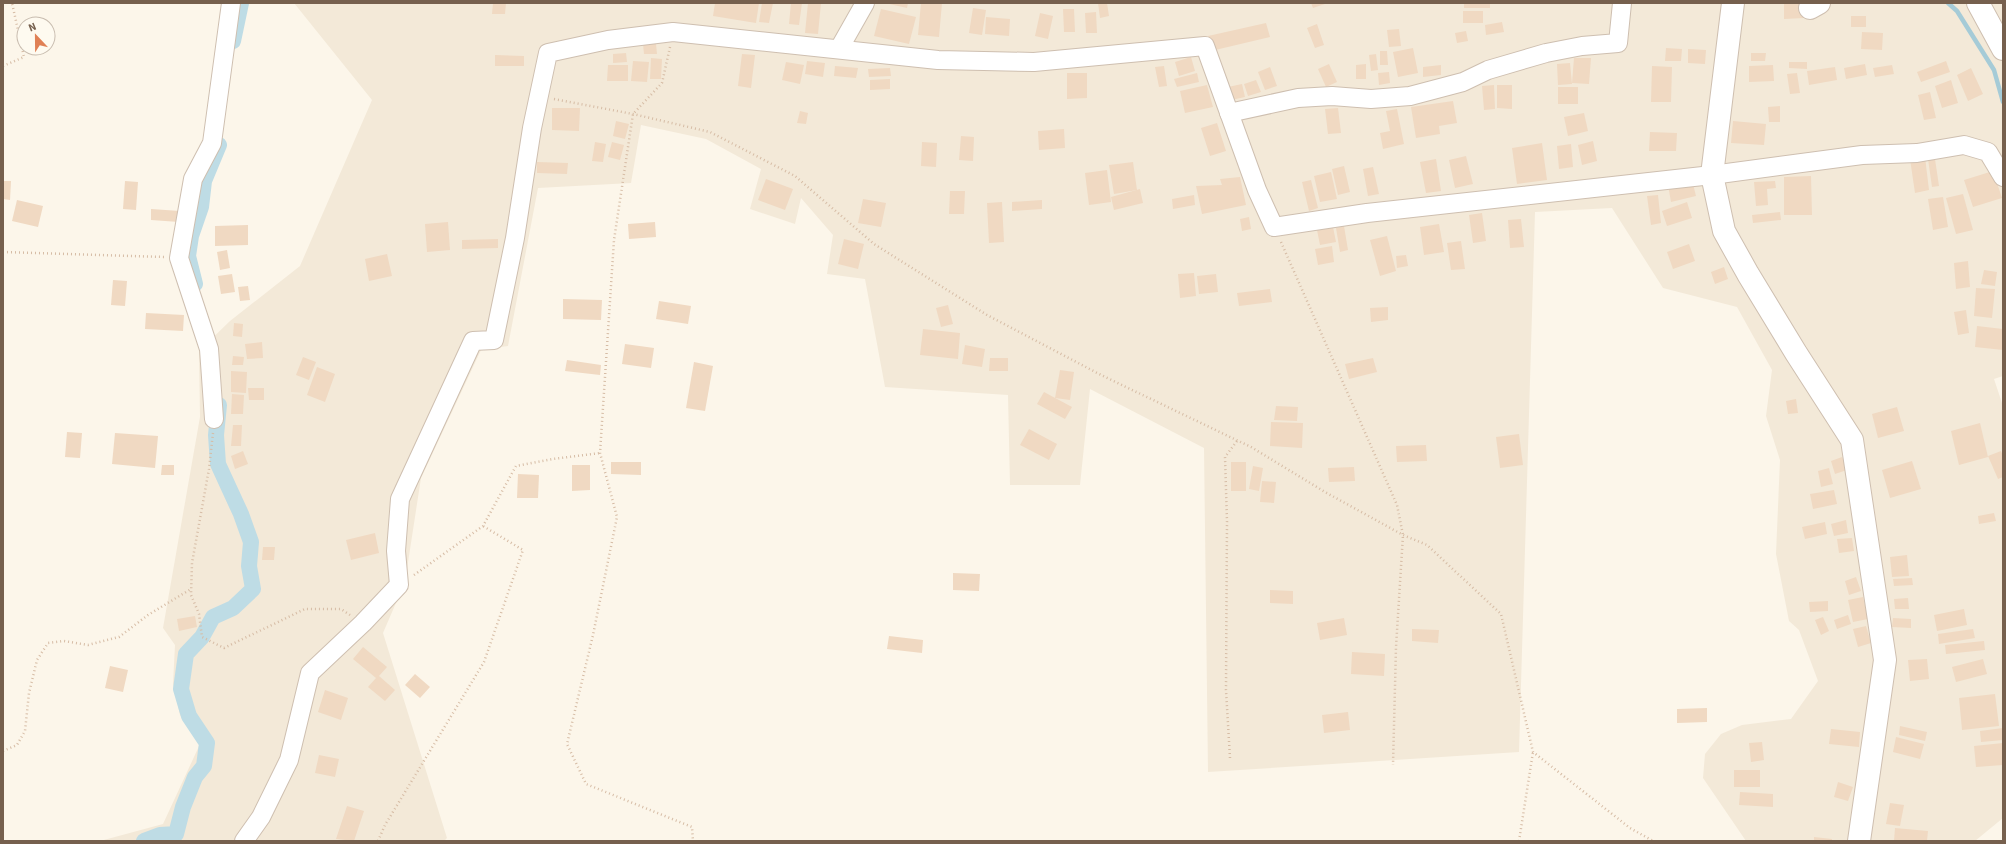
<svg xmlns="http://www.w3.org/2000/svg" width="2006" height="844" font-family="'Source Sans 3',sans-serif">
<rect width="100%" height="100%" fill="#fcf6ea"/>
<!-- residential -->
<polygon fill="#f3e9d8" points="294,3 2003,3 2003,376 1994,379 2003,406 2003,818 1975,841 1746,841 1703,778 1705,754 1721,734 1742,725 1791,719 1818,681 1799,630 1789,621 1776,554 1780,460 1766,416 1772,370 1737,307 1663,288 1612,208 1535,212 1519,752 1208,772 1204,448 1090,389 1080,485 1010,485 1008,395 885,387 865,279 827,274 833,235 801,198 795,224 750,209 761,169 706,139 641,125 631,183 538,188 508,346 481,350 421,478 405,582 383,633 447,838 444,841 100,841 163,824 200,744 180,715 173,684 175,645 163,628 200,417 199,351 230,321 300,266 372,100"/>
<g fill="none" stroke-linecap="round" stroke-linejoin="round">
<!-- stream -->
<polyline stroke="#a5cbd7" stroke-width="4.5" points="1948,3 1957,11 1994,70 2003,102"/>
<!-- canal -->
<g stroke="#bedce5" stroke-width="16">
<polyline points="233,41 241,3"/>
<polyline points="195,284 188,256 191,236 201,207 204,181 219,145"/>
<polyline points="144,841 160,835 176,834 183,807 195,777 204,766 207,743 189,716 181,689 186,654 202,637 213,617 233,608 253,589 249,566 251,542 241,514 218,464 216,435 219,405"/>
</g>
</g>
<!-- building -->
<g fill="#f0d9c2">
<polygon points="493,3 506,3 505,14 492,14"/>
<polygon points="715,3 759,3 756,23 713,16"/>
<polygon points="762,3 773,3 769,23 759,22"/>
<polygon points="791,3 802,3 799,25 789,24"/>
<polygon points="808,3 821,3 818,34 805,33"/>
<polygon points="885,3 908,3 907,8"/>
<polygon points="921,3 942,3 939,37 918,35"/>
<polygon points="1098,3 1107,3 1109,16 1100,18"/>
<polygon points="1311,3 1328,3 1313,8"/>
<rect x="1464" y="3" width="26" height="5"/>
<polygon points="1784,3 1804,3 1804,18 1784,19"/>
<polygon points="973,8 986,10 982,35 969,33"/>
<polygon points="881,9 916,17 909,44 874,36"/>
<polygon points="1063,9 1074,9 1075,32 1064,32"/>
<rect x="1463" y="11" width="20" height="12"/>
<polygon points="1096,12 1097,33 1086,33 1085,13"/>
<polygon points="1040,13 1053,16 1048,39 1035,36"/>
<rect x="1851" y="16" width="15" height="11"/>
<polygon points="986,17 1010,19 1009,36 985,34"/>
<polygon points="1502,22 1504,32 1486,35 1485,25"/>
<polygon points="1266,23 1270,37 1211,51 1208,36"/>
<polygon points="1317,24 1324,45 1315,48 1307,28"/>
<polygon points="1399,29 1401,46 1389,47 1387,30"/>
<polygon points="1466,31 1468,41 1457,43 1455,33"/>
<polygon points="1862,32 1883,33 1882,50 1861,49"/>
<polygon points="643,44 656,44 657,54 644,54"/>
<polygon points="1413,48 1418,73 1398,77 1393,52"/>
<polygon points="1666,48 1682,49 1681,61 1665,61"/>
<polygon points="1688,49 1706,50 1705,64 1688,63"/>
<polygon points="1380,51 1387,51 1388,65 1380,65"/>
<polygon points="626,53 627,62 613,63 613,54"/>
<polygon points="1751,53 1766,53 1765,61 1751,61"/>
<polygon points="742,54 755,55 751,88 738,86"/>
<polygon points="1376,54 1378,70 1371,71 1369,55"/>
<polygon points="495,55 524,56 524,66 495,66"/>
<polygon points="1191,57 1195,71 1179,76 1175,62"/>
<polygon points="651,58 662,59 661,79 650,79"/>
<polygon points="1574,58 1591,58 1589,84 1572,83"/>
<polygon points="633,61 649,62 647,82 631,81"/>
<polygon points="807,61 825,63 823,77 805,74"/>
<polygon points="1946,61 1950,72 1921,82 1917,72"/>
<polygon points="786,62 804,65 800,84 782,80"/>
<polygon points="1789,62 1807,62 1807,69 1789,68"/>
<polygon points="1570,63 1572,84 1558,85 1557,64"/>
<polygon points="1329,64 1337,82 1326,87 1318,69"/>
<polygon points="1366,64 1366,79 1356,79 1356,65"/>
<polygon points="1865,64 1867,75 1846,79 1844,68"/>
<polygon points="608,65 628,65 628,81 607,81"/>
<polygon points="1441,65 1441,75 1423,77 1423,67"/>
<polygon points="1773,65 1774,81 1749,82 1749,66"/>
<polygon points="1892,65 1894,74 1875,77 1873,68"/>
<polygon points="835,66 858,68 856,78 834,76"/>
<polygon points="1164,66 1167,86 1159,87 1155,67"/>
<polygon points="1652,66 1672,67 1671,102 1651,102"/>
<polygon points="1270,67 1277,86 1265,90 1258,72"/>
<polygon points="1835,67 1837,80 1809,85 1807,71"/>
<polygon points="890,68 891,76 869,77 868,69"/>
<polygon points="1971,68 1983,94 1968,101 1957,75"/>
<polygon points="1389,72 1390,83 1379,85 1378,73"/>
<polygon points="1067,73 1087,73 1087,98 1067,99"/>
<polygon points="1197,73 1199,82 1177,87 1174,79"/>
<polygon points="1797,73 1800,93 1790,94 1787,74"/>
<polygon points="890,79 890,89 870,90 870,80"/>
<polygon points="1256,80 1261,92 1248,96 1244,84"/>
<polygon points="1951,80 1958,103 1942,108 1935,86"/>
<polygon points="1242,84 1245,97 1231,100 1228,87"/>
<polygon points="1207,85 1213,107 1185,113 1180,91"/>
<polygon points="1494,85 1495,109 1484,110 1482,86"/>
<polygon points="1497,85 1512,85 1512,109 1497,108"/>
<rect x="1558" y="87" width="20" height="17"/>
<polygon points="1930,92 1936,118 1924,120 1918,95"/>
<polygon points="1453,101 1457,123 1439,126 1440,134 1416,138 1411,107"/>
<polygon points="1780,106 1780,122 1769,122 1768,107"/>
<polygon points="552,108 580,108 579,131 552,130"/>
<polygon points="1338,108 1341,133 1328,134 1325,109"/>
<polygon points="1397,109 1404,144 1383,149 1380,133 1390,131 1386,111"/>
<polygon points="800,111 808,113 806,124 797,123"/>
<polygon points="1584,113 1588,131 1568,136 1564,117"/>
<polygon points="616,121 629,124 625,139 613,136"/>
<polygon points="1733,121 1766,124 1764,145 1731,143"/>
<polygon points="1217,123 1226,151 1210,156 1201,128"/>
<polygon points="1064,129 1065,148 1039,150 1038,131"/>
<polygon points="1650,132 1677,133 1676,151 1649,151"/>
<polygon points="961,136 974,137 973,161 959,160"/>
<polygon points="1593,141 1597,161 1582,165 1578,145"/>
<polygon points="595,142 606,144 603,162 592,161"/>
<polygon points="612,142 624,145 620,160 608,157"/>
<polygon points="922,142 937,143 936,167 921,166"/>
<polygon points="1542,143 1547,180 1517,184 1512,148"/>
<polygon points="1571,144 1573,167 1559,169 1557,146"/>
<polygon points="1466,156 1473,184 1455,188 1449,160"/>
<polygon points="1925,157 1929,190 1915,193 1910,159"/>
<polygon points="1436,159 1441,191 1426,193 1420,162"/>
<polygon points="1928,159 1935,159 1939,186 1932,187"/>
<polygon points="537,162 568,163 567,174 537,173"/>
<polygon points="1133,162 1137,190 1114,194 1109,165"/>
<polygon points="1344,166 1350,192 1338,195 1332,169"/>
<polygon points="1373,167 1379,194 1368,196 1363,169"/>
<polygon points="1107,170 1111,202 1089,205 1085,173"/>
<polygon points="1993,171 2002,198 1973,207 1964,180"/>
<polygon points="1331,172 1337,199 1320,202 1314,176"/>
<polygon points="1811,176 1812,215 1784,215 1784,177"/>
<polygon points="1240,177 1246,205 1202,214 1196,186 1222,185 1220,179"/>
<polygon points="766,179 793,189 785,210 758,200"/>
<polygon points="1311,180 1318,208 1309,211 1302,182"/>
<polygon points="1692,180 1696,196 1671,202 1668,185"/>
<polygon points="3,181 11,181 10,200 3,199"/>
<polygon points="125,181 138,182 136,210 123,209"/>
<polygon points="1775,181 1776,188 1767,189 1768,205 1756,206 1754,182"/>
<polygon points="1140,189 1143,203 1114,210 1111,197"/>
<polygon points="950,191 965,191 964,214 949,214"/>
<polygon points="1963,194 1973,230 1956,234 1946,198"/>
<polygon points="1194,195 1195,205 1173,209 1172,199"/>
<polygon points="1658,195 1661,223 1651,225 1647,196"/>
<polygon points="1943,197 1948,227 1933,230 1928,199"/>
<polygon points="863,199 886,203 881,227 858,223"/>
<polygon points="17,200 43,206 38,227 12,221"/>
<polygon points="1042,200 1042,209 1012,211 1012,202"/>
<polygon points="1002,202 1004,242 989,243 987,203"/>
<polygon points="1687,202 1692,218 1667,226 1662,211"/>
<polygon points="151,209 180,211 179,222 151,220"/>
<polygon points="1780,212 1781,220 1753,223 1752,215"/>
<polygon points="1482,213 1486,241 1473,243 1469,215"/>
<polygon points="1249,217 1251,229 1242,231 1240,219"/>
<polygon points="1521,219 1524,247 1510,248 1508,220"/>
<polygon points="448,222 450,250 427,252 425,224"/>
<polygon points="655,222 656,237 629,239 628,224"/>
<polygon points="1439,224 1444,252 1424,255 1420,227"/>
<polygon points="248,225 248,245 215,246 215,226"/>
<polygon points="1344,226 1348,250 1340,252 1336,228"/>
<polygon points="1333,227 1336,242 1320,245 1317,230"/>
<polygon points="1387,236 1396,271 1380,276 1370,240"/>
<polygon points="498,239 498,248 462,249 462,240"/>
<polygon points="844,239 864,244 858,269 838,264"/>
<polygon points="1461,241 1465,269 1451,270 1447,243"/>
<polygon points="1689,244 1695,261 1673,269 1667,252"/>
<polygon points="1332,246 1334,262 1318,265 1315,249"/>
<polygon points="227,250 230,268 220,270 217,252"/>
<polygon points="387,254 392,276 369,281 365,259"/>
<polygon points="1406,255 1408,266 1397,268 1396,256"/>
<polygon points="1968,261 1970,287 1956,289 1954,263"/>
<polygon points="1724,267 1728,279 1715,284 1711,272"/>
<polygon points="1984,270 1997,272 1995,286 1981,284"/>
<polygon points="1194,273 1196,296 1180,298 1178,274"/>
<polygon points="232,274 235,292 221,294 218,276"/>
<polygon points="1216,274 1218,292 1199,294 1197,276"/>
<polygon points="113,280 127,281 125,306 111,305"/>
<polygon points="248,286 250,300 240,301 238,287"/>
<polygon points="1976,288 1995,289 1992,318 1974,316"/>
<polygon points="1270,289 1272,302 1239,306 1237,293"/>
<polygon points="563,299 602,300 601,320 563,319"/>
<polygon points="659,301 691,306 688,324 656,319"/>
<polygon points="948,305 953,324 941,327 936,308"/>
<polygon points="1388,307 1388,320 1371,322 1370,308"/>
<polygon points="1966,310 1969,333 1958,335 1954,312"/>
<polygon points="146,313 184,315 183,331 145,329"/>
<polygon points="234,323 243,324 242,337 233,336"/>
<polygon points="1977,326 2003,329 2003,350 1975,347"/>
<polygon points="923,329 960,333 958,359 920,355"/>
<polygon points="262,342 263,358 247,359 245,344"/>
<polygon points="625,344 654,348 651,368 622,364"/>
<polygon points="965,345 985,349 982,367 962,364"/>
<polygon points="233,356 244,357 243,365 232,365"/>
<polygon points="303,357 316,362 309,380 296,375"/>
<polygon points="990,358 1008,358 1008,371 989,371"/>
<polygon points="1373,358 1377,372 1349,379 1345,364"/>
<polygon points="567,360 601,365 600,375 565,371"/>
<polygon points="694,362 713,366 705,411 686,408"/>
<polygon points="317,367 335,374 325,402 307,395"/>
<polygon points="1060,370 1074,372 1070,400 1055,398"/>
<polygon points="231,371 247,372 246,393 231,392"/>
<polygon points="248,388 264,388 264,400 249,400"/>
<polygon points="1044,392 1072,407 1065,419 1037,404"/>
<polygon points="232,394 244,395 243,414 231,414"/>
<polygon points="1796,399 1798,413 1788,414 1786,401"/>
<polygon points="1276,406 1298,407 1297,421 1274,420"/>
<polygon points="1897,407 1904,431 1878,438 1872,414"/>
<polygon points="1271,422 1303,423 1302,448 1270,446"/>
<polygon points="1980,423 1988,457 1959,465 1951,431"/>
<polygon points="233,425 242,425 241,446 231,446"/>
<polygon points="1029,429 1057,444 1049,460 1020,445"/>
<polygon points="67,432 82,433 80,458 65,457"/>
<polygon points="115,433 158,436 155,468 112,464"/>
<polygon points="1519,434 1523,465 1500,468 1496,437"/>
<polygon points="1426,445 1427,461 1397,462 1396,446"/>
<polygon points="243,451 248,464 235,469 231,456"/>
<polygon points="2001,451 2003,456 2003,477 1998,479 1988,456"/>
<polygon points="1842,457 1847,470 1835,474 1831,461"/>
<polygon points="1912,461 1921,489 1890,498 1882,470"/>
<polygon points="611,462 641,462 641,475 611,474"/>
<rect x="1231" y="462" width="15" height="29"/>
<polygon points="162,465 174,465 174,475 161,475"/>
<polygon points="572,465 590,465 590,490 572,491"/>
<polygon points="1253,466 1263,468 1259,491 1249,489"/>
<polygon points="1354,467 1355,481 1329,482 1328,468"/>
<polygon points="1829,468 1833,484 1821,487 1818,471"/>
<polygon points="518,474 539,475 538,498 517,498"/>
<polygon points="1262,481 1276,482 1274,503 1260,502"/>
<polygon points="1834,490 1837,504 1813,509 1810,494"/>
<polygon points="1994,513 1996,521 1979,524 1978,516"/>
<polygon points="1846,520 1848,533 1834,536 1831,524"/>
<polygon points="1825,522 1827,534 1805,539 1802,527"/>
<polygon points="375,533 379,553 351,560 346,540"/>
<polygon points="1852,538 1854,551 1839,553 1837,539"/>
<polygon points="263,547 275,547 274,560 262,560"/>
<polygon points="1907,555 1909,576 1892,577 1890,557"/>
<polygon points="953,573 980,574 979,591 953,590"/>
<polygon points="1856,577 1861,591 1849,595 1845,581"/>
<polygon points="1912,578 1913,585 1894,586 1893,579"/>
<polygon points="1270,590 1293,591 1293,604 1270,603"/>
<polygon points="1863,597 1868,619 1853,622 1848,600"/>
<polygon points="1908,598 1909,609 1895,609 1894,599"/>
<polygon points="1828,601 1828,611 1810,612 1809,602"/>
<polygon points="1964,609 1967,625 1937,631 1934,615"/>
<polygon points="1848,615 1851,624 1837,629 1834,620"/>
<polygon points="195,616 197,627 179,631 177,619"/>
<polygon points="1823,617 1829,631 1821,635 1815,620"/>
<polygon points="1344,618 1347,635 1320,640 1317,623"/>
<polygon points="1893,618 1911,619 1911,628 1892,627"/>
<polygon points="1866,626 1871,643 1858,647 1853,629"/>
<polygon points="1412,629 1439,630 1438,643 1412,641"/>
<polygon points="1973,629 1975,638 1939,644 1938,634"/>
<polygon points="889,636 923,640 922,653 887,649"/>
<polygon points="1984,641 1985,650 1946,654 1945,645"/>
<polygon points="363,647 387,667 379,676 395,690 385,701 368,687 376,678 353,659"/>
<polygon points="1352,652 1385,654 1384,676 1351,674"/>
<polygon points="1927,659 1929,679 1910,681 1908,660"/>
<polygon points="1983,659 1987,674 1956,682 1952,667"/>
<polygon points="110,666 128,670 123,692 105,688"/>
<polygon points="415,674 430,687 420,698 405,685"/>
<polygon points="325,690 348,698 341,720 318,712"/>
<polygon points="1995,694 1999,726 1962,730 1959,698"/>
<polygon points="1707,708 1707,722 1677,723 1677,709"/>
<polygon points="1348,712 1350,730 1324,733 1322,715"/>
<polygon points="1900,726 1927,732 1925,741 1899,735"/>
<polygon points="2003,728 2003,740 1981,742 1980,731"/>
<polygon points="1831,729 1860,732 1859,747 1829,744"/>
<polygon points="1896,737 1924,744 1920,759 1893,752"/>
<polygon points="1762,742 1764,760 1751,762 1749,743"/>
<polygon points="2003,743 2003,765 1976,767 1974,746"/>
<polygon points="319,755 339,759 335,777 315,773"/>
<rect x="1734" y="770" width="26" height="17"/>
<polygon points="1838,782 1853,787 1848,801 1834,797"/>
<polygon points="1740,792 1773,794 1773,807 1739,805"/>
<polygon points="1890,803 1904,805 1900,826 1886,824"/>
<polygon points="347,806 364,811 354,841 336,839"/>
<polygon points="1895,828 1928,831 1927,841 1894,841"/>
<polygon points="1814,837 1832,839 1832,841 1814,841"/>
</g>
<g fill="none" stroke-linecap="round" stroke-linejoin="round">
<defs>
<g id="minor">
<polyline points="839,49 865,3"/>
<polyline points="1229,113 1298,98 1332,96 1371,99 1410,96 1463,82 1488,70 1546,53 1582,46 1618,43 1622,3"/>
<polyline points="214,419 209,349 179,258 193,179 212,143 231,3"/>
<polyline points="244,841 261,817 289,760 310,673 363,623 399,585 396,551 400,499 473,341 494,340 515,238 532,128 548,53 608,40 673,32 938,60 1034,62 1205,46 1257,190 1274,227 1367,213 1712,175 1862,155 1917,153 1964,145 1988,152 2003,177"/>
</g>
<g id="tertiary">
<polyline points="1733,3 1712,175 1724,231 1748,274 1796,353 1852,440 1885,660 1859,841"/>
<polyline points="1978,3 2003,49"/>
<polyline points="1810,8 1819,3"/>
</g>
</defs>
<!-- minor casing -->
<use href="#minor" stroke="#cebfb0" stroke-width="20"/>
<!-- tertiary casing -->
<use href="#tertiary" stroke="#cebfb0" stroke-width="24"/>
<!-- path -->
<g stroke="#d6bca5" stroke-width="2.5" stroke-dasharray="1 3" stroke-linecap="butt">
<polyline points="670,47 662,83 633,114 614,240 600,453 617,517 593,635 567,744 586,784 692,827 693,841"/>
<polyline points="3,66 24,57 12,3"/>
<polyline points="554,99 633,114 710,132 795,176 874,244 987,315 1101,375 1251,447 1325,492 1403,535 1427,545 1501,614 1533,752 1630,828 1653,841"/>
<polyline points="1281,242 1397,505 1403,535 1396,647 1393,765"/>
<polyline points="3,252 164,257"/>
<polyline points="213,433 209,469 192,563 191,595 199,614 202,637 224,648 305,609 341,609 350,615"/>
<polyline points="414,575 483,526 516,466 553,459 600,453"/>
<polyline points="3,751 17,745 25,731 29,693 37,660 48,643 64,641 88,645 119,637 148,615 191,589"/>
<polyline points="1230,758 1226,690 1227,522 1225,457 1237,441"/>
<polyline points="378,841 385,825 484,662 523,550 483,526"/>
<polyline points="1519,841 1533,752"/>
</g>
<!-- minor -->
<use href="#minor" stroke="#fff" stroke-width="18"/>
<!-- tertiary -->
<use href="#tertiary" stroke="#fff" stroke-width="22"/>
</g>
<!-- border -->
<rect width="2006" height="844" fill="none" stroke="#76604e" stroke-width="8"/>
<!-- north arrow -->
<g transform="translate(36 36) rotate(338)"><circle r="19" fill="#fefaf0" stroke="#c8bcaf"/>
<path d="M0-3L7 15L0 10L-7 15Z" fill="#e08055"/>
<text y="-6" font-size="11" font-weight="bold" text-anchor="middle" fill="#76604e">N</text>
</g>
</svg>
